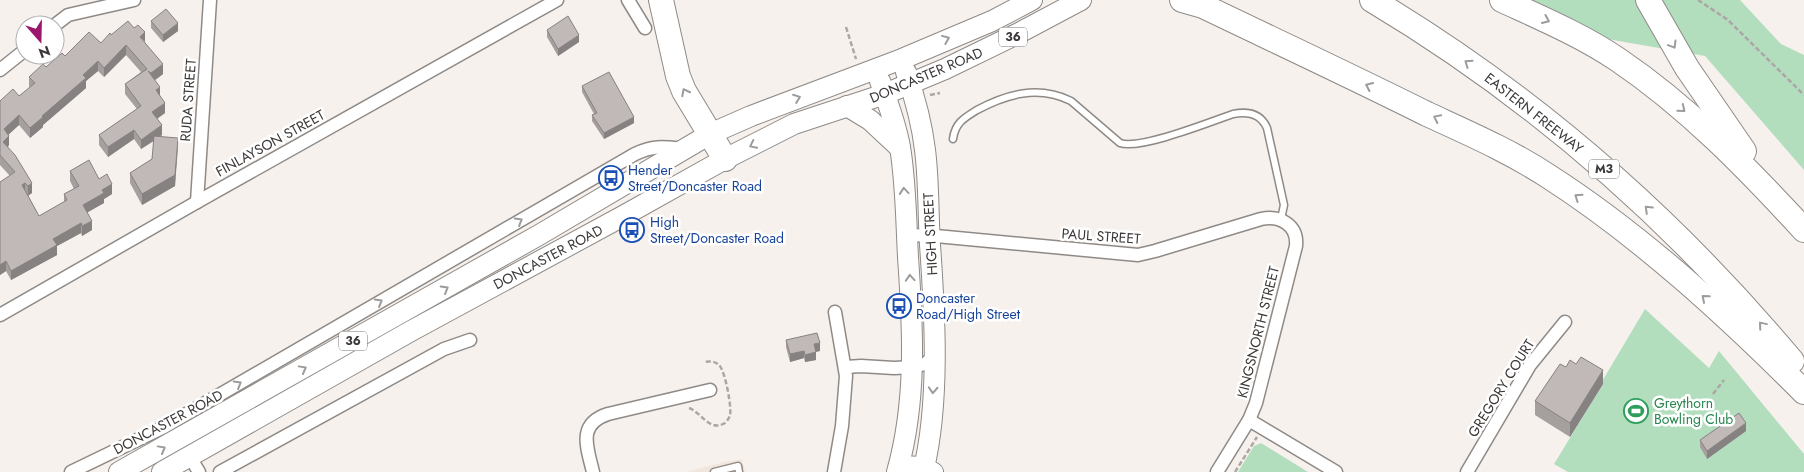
<svg xmlns="http://www.w3.org/2000/svg" width="1804" height="472" font-family="Jost,sans-serif">
  <style>
    .built { fill: #f2e5dc }
    .green { fill: #b2debe }
    .lines { fill: none; stroke-linecap: round; stroke-linejoin: round }
    .lane-casing { stroke: #8f8a86; stroke-width: 9 }
    .street-casing { stroke: #8f8a86; stroke-width: 15 }
    .secondary-casing { stroke: #8f8a86; stroke-width: 20 }
    .primary-casing { stroke: #8f8a86; stroke-width: 22 }
    .highway-casing { stroke: #8f8a86; stroke-width: 26 }
    .path { stroke: #aca7a4; stroke-width: 2.5; stroke-dasharray: 5 2.5; stroke-linecap: butt }
    .lane { stroke: #fff; stroke-width: 6 }
    .street { stroke: #fff; stroke-width: 12 }
    .secondary { stroke: #fff; stroke-width: 18 }
    .primary { stroke: #fff; stroke-width: 20 }
    .highway { stroke: #fff; stroke-width: 24 }
    .wall { fill: #a59f9e }
    .shaded-wall { fill: #868281 }
    .building { fill: #c0b9b8; stroke: #868281 }
    .oneway { stroke: #9d9c9b }
    .labels { text-anchor: middle; dominant-baseline: central; stroke-width: 5; stroke-linejoin: round; paint-order: stroke }
    .shield { fill: #fff; stroke: #767473; stroke-width: 1 }
    .shield-label { font-size: 12px; font-weight: bold; fill: #3b3837 }
    .street-label { font-size: 14px; fill: #3b3837; stroke: #fff }
    .transit-label { font-size: 14px; fill: #164399; stroke: #fff; text-anchor: start }
    .leisure-label { font-size: 14px; fill: #27864d; stroke: #fff; text-anchor: start }
  </style>
  <rect width="100%" height="100%" fill="#f7f1ed"/>
  <polygon class="built" points="742,459 745,472 686,472 725,462"/>
  <g class="green">
    <polygon points="1526,0 1740,0 1781,44 1804,55 1804,170 1705,56 1607,39"/>
    <polygon points="1645,309 1709,368 1719,351 1804,454 1804,472 1568,472 1554,464 1603,384 1601,383"/>
    <polygon points="1261,443 1308,472 1238,472 1254,446"/>
  </g>
  <g class="lines">
    <defs>
      <g id="lane">
        <path d="M953 139C955 123 964 118 977 110 1007 94 1038 85 1071 101L1120 143C1140 150 1210 122 1233 114 1248 111 1261 114 1267 128L1284 205 1281 219"/>
        <polyline points="714,472 738,466 739,472"/>
      </g>
      <g id="street">
        <polyline points="628,0 645,28"/>
        <polyline points="55,25 68,15 134,0"/>
        <polyline points="0,70 25,50"/>
        <polyline points="197,202 210,0"/>
        <path d="M907 235 936 236 1138 255 1155 251 1261 219C1280 215 1298 225 1296 246L1256 403 1249 420 1217 472"/>
        <polyline points="0,315 197,202 557,0"/>
        <polyline points="846,367 861,366 894,368 913,367 925,364 934,356"/>
        <polyline points="1249,420 1336,472"/>
        <polyline points="190,457 199,472"/>
        <path d="M71 472 164 427 635 154C654 145 664 147 684 149"/>
        <polyline points="220,472 444,349 470,340"/>
        <path d="M593 472C587 447 577 424 608 414L710 390"/>
        <polyline points="834,472 842,426 846,376 835,312"/>
        <polyline points="1467,472 1530,365 1565,322"/>
      </g>
      <polyline id="secondary" points="899,465 924,466 934,472"/>
      <g id="primary">
        <path d="M906 72C915 98 922 124 925 150 929 181 928 213 930 245 935 315 940 404 923 472"/>
        <path d="M880 81C888 103 896 124 900 147 906 183 906 220 908 257 913 329 917 401 897 472"/>
        <polyline points="847,106 870,120 900,148"/>
        <polyline points="119,472 539,235 710,134 751,116 902,59 992,21 1032,0"/>
        <polyline points="162,472 411,331 623,216 725,159 794,124 885,94 945,69 1017,34 1081,0"/>
      </g>
      <g id="highway">
        <polyline points="661,0 678,76 684,91 725,159"/>
        <path d="M1182 0 1203 6C1278 42 1353 77 1427 114 1468 133 1510 151 1548 176 1640 235 1727 315 1804 392"/>
        <path d="M1372 0C1531 95 1673 219 1792 361"/>
        <path d="M1502 0C1541 18 1581 35 1617 59 1688 107 1746 167 1804 230"/>
        <polyline points="1648,0 1687,68 1744,151"/>
      </g>
    </defs>
    <use href="#lane" class="lane-casing"/>
    <use href="#street" class="street-casing"/>
    <use href="#secondary" class="secondary-casing"/>
    <use href="#primary" class="primary-casing"/>
    <use href="#highway" class="highway-casing"/>
    <g class="path">
      <polyline points="1698,0 1728,20 1804,95"/>
      <polyline points="846,27 856,59"/>
      <polyline points="930,95 940,93"/>
      <polyline points="1713,394 1724,380"/>
      <path d="M689 408C701 412 709 431 723 424 726 423 729 419 730 415 732 408 725 370 719 365 715 361 709 361 704 362"/>
      <polyline points="1235,472 1257,437"/>
    </g>
    <use href="#lane" class="lane"/>
    <use href="#street" class="street"/>
    <use href="#secondary" class="secondary"/>
    <use href="#primary" class="primary"/>
    <use href="#highway" class="highway"/>
  </g>
  <g class="wall">
    <polygon points="151,21 178,31 163,42 151,28"/>
    <polygon points="547,30 579,42 558,56 547,37"/>
    <polygon points="111,35 145,42 163,74 155,80 165,113 157,119 162,135 160,137 178,148 175,186 142,205 130,183 130,173 152,159 154,141 141,149 134,139 108,157 99,145 99,135 137,109 125,94 125,84 141,72 126,55 104,77 98,71 86,81 86,88 43,125 43,127 30,138 19,125 8,134 9,145 8,147 32,193 28,195 39,216 64,202 64,194 74,189 70,181 70,171 99,179 112,194 104,199 104,203 87,212 92,230 82,236 81,233 57,246 57,255 11,280 6,271 0,275 0,182 10,176 0,165 0,101 19,96 30,88 29,86 29,77 65,56 101,43"/>
    <polygon points="582,86 634,123 604,139 592,121 592,115 594,114 582,92"/>
    <polygon points="786,340 820,351 816,352 816,360 805,362 804,358 790,362 786,347"/>
    <polygon points="1603,384 1570,437 1535,415 1535,401"/>
    <polygon points="1746,431 1707,459 1700,447 1700,440"/>
  </g>
  <g class="shaded-wall">
    <polygon points="178,23 178,31 163,42 163,35"/>
    <polygon points="145,32 145,42 140,37"/>
    <polygon points="579,35 579,42 558,56 558,49"/>
    <polygon points="126,45 126,55 104,77 104,68"/>
    <polygon points="98,61 98,71 86,81 86,88 43,125 43,127 30,138 30,128 83,75"/>
    <polygon points="163,64 163,74 151,83 151,73"/>
    <polygon points="160,87 160,97 156,90"/>
    <polygon points="165,103 165,113 152,122 152,112"/>
    <polygon points="19,115 19,125 4,139 4,129"/>
    <polygon points="634,117 634,123 604,139 604,133"/>
    <polygon points="162,125 162,135 141,149 141,140"/>
    <polygon points="134,130 134,139 108,157 108,147"/>
    <polygon points="9,136 9,145 3,151 3,142"/>
    <polygon points="178,138 175,186 142,205 142,194"/>
    <polygon points="25,183 25,192 22,185"/>
    <polygon points="32,183 32,193 28,196 28,186"/>
    <polygon points="112,184 112,194 104,199 104,203 83,215 83,205 102,190"/>
    <polygon points="92,221 92,230 82,236 82,226"/>
    <polygon points="81,223 81,233 57,246 57,255 11,280 11,271 53,239"/>
    <polygon points="6,261 6,271 0,275 0,265"/>
    <polygon points="820,343 820,351 814,352 814,344"/>
    <polygon points="804,351 804,358 790,362 790,354"/>
    <polygon points="816,352 816,360 805,362 805,355"/>
    <polygon points="1603,370 1603,384 1570,437 1570,423"/>
    <polygon points="1746,423 1746,431 1707,459 1707,451"/>
  </g>
  <g class="building">
    <polygon points="166,9 178,23 163,35 151,21"/>
    <polygon points="568,16 579,35 558,49 547,30"/>
    <polygon points="128,21 134,28 138,25 145,32 140,37 163,64 151,73 148,71 160,87 156,90 165,103 152,112 162,125 141,140 134,130 108,147 99,135 141,106 125,84 147,69 126,45 104,68 98,61 83,75 86,78 42,116 43,117 30,128 19,115 4,129 9,136 3,142 15,155 32,183 28,186 25,183 22,185 39,216 67,200 64,194 79,186 70,171 89,160 99,179 107,174 112,184 102,190 104,193 83,205 92,221 82,226 81,223 53,239 57,245 11,271 6,261 0,265 0,182 15,172 0,155 0,101 13,89 19,96 35,83 29,77 43,64 46,67 62,53 65,56 89,32 101,43 110,33 111,35"/>
    <polygon points="609,72 634,117 604,133 592,115 597,113 582,86"/>
    <polygon points="154,136 178,138 175,175 142,194 130,173 152,159"/>
    <polygon points="817,333 820,343 814,344 816,352 805,355 804,351 790,354 786,340"/>
    <polygon points="1581,357 1603,370 1570,423 1535,401 1560,364 1566,367 1570,360 1576,364"/>
    <polygon points="1739,413 1746,423 1707,451 1700,440"/>
  </g>
  <defs><path id="oneway-chevron" d="M-2-3.5L2.5 0L-2 3.5" fill="none" stroke-width="1.6" stroke-linecap="round" stroke-linejoin="round" transform="scale(1.25)"/></defs>
  <g class="oneway">
    <use href="#oneway-chevron" transform="translate(1546 20) rotate(24)"/>
    <use href="#oneway-chevron" transform="translate(946 39) rotate(-22)"/>
    <use href="#oneway-chevron" transform="translate(1673 45) rotate(59)"/>
    <use href="#oneway-chevron" transform="translate(1468 63) rotate(-145)"/>
    <use href="#oneway-chevron" transform="translate(1369 86) rotate(-155)"/>
    <use href="#oneway-chevron" transform="translate(685 92) rotate(-117)"/>
    <use href="#oneway-chevron" transform="translate(797 98) rotate(-21)"/>
    <use href="#oneway-chevron" transform="translate(1682 109) rotate(39)"/>
    <use href="#oneway-chevron" transform="translate(1437 118) rotate(-154)"/>
    <use href="#oneway-chevron" transform="translate(753 145) rotate(154)"/>
    <use href="#oneway-chevron" transform="translate(904 191) rotate(-95)"/>
    <use href="#oneway-chevron" transform="translate(1578 197) rotate(-145)"/>
    <use href="#oneway-chevron" transform="translate(1648 209) rotate(-136)"/>
    <use href="#oneway-chevron" transform="translate(519 221) rotate(-30)"/>
    <use href="#oneway-chevron" transform="translate(910 278) rotate(-94)"/>
    <use href="#oneway-chevron" transform="translate(445 289) rotate(-30)"/>
    <use href="#oneway-chevron" transform="translate(1705 298) rotate(-139)"/>
    <use href="#oneway-chevron" transform="translate(379 302) rotate(-30)"/>
    <use href="#oneway-chevron" transform="translate(1762 325) rotate(-130)"/>
    <use href="#oneway-chevron" transform="translate(303 369) rotate(-29)"/>
    <use href="#oneway-chevron" transform="translate(238 384) rotate(-30)"/>
    <use href="#oneway-chevron" transform="translate(933 390) rotate(93)"/>
    <use href="#oneway-chevron" transform="translate(162 449) rotate(-29)"/>
  </g>
  <defs>
    <symbol id="bus-ring" viewBox="-11 -11 22 22"><circle r="9.5" fill="#fff" stroke="#1a4fb4" stroke-width="1.5"/><path d="M-5-6H5V4H4V6H2V4H-2V6H-4V4H-5ZM-3.5-4V0h7V-4ZM-3.5 1.2v1.5H-2V1.2ZM2 1.2v1.5H3.5V1.2Z" fill="#1a4fb4"/></symbol>
    <symbol id="stadium-ring" viewBox="-11 -11 22 22"><circle r="9.5" fill="#fff" stroke="#2e9e5b" stroke-width="1.5"/><path d="M0-5a6.5 5 0 1 0 0 10a6.5 5 0 1 0 0-10ZM-3.5-1.8h7v3.6h-7Z" fill="#2e9e5b"/></symbol>
  </defs>
  <g fill-rule="evenodd">
    <use href="#bus-ring" x="597" y="164" width="28" height="28"/>
    <use href="#bus-ring" x="618" y="216" width="28" height="28"/>
    <use href="#bus-ring" x="885" y="292" width="28" height="28"/>
    <use href="#stadium-ring" x="1622" y="397" width="28" height="28"/>
  </g>
  <g class="labels">
    <g class="shield">
      <rect x="999" y="27.5" width="28" height="19" rx="4"/>
      <rect x="1589" y="159.5" width="30" height="19" rx="4"/>
      <rect x="339" y="331.5" width="28" height="19" rx="4"/>
    </g>
    <g class="shield-label">
      <text x="1013" y="37">36</text>
      <text x="1604" y="169">M3</text>
      <text x="353" y="341">36</text>
    </g>
    <g class="street-label">
      <text transform="translate(926 75) rotate(-23)">DONCASTER ROAD</text>
      <text transform="translate(188 100) rotate(-86)">RUDA STREET</text>
      <text transform="translate(1534 113) rotate(38)">EASTERN FREEWAY</text>
      <text transform="translate(270 143) rotate(-29)">FINLAYSON STREET</text>
      <text transform="translate(930 234) rotate(-93)">HIGH STREET</text>
      <text transform="translate(1101 236) rotate(4)">PAUL STREET</text>
      <text transform="translate(548 257) rotate(-28)">DONCASTER ROAD</text>
      <text transform="translate(1258 332) rotate(-76)">KINGSNORTH STREET</text>
      <text transform="translate(1501 388) rotate(-58)">GREGORY COURT</text>
      <text transform="translate(168 422) rotate(-28)">DONCASTER ROAD</text>
    </g>
    <g class="transit-label">
      <text x="628" y="170">Hender<tspan x="628" dy="16">Street/Doncaster Road</tspan></text>
      <text x="650" y="222">High<tspan x="650" dy="16">Street/Doncaster Road</tspan></text>
      <text x="916" y="298">Doncaster<tspan x="916" dy="16">Road/High Street</tspan></text>
    </g>
    <g class="leisure-label">
      <text x="1654" y="403">Greythorn<tspan x="1654" dy="16">Bowling Club</tspan></text>
    </g>
  </g>
  <g transform="translate(40 40) rotate(160)"><circle r="24" fill="#ffffff" stroke="#b1afaf"/>
  <path d="M0-4L9 19L0 12L-9 19Z" fill="#9a176b"/>
  <text y="-8" font-size="14" font-weight="bold" text-anchor="middle" fill="#3b3837">N</text>
  </g>
</svg>
